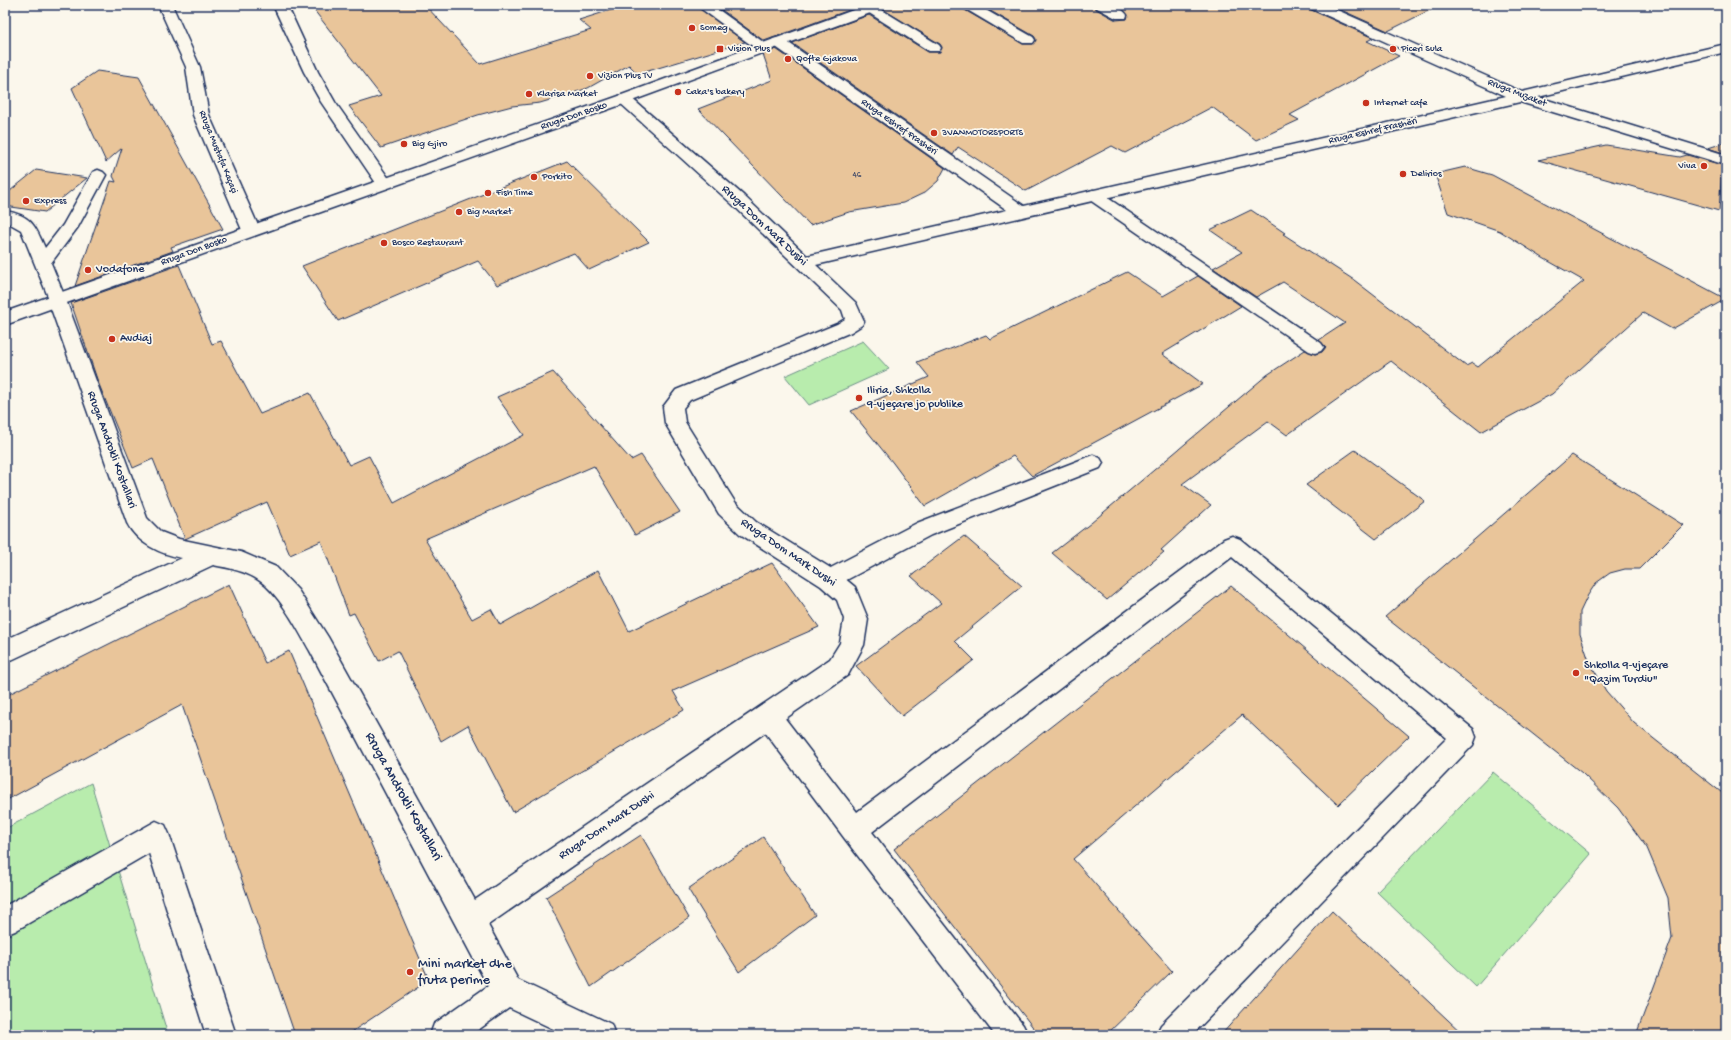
<svg xmlns="http://www.w3.org/2000/svg" width="1731" height="1040" font-family="'Gochi Hand',sans-serif">
  <style>
    .green { fill: #b8ecad; stroke: #6a8e86 }
    .building { fill: #e9c59a; stroke: #1b2f5e }
    .lines { fill: none; stroke-linecap: round; stroke-linejoin: round }
    .lane-casing { stroke: #1b2f5e; stroke-width: 3 }
    .street-casing { stroke: #1b2f5e; stroke-width: 3 }
    .secondary-casing { stroke: #1b2f5e; stroke-width: 3 }
    .lane { fill: #fbf7ec; fill-rule: evenodd }
    .street { fill: #fbf7ec; fill-rule: evenodd }
    .secondary { fill: #fbf7ec; fill-rule: evenodd }
    .poi-dot { fill: #c8321e; stroke: #fbf7ec; stroke-width: 1.5 }
    .labels { text-anchor: middle; dominant-baseline: central; stroke-width: 3.5; stroke-linejoin: round; paint-order: stroke }
    .far-number-label { font-size: 9px; fill: #4e546d }
    .far-poi-label { font-size: 10px; fill: #1b2f5e; stroke: #fbf7ec; text-anchor: start }
    .far-street-label { font-size: 10px; fill: #1b2f5e; stroke: #fbf7ec }
    .street-label { font-size: 12px; fill: #1b2f5e; stroke: #fbf7ec }
    .poi-label { font-size: 12px; fill: #1b2f5e; stroke: #fbf7ec; text-anchor: start }
    .near-street-label { font-size: 14px; fill: #1b2f5e; stroke: #fbf7ec }
    .near-poi-label { font-size: 14px; fill: #1b2f5e; stroke: #fbf7ec; text-anchor: start }
  </style>
  <rect width="100%" height="100%" fill="#fbf7ec"/>
  <filter id="ink" filterUnits="userSpaceOnUse"><feTurbulence type="fractalNoise" baseFrequency=".025" numOctaves="2"/><feDisplacementMap in="SourceGraphic" scale="8" xChannelSelector="R" yChannelSelector="G"/><feConvolveMatrix kernelMatrix="1 2 1 2 8 2 1 2 1" color-interpolation-filters="sRGB"/></filter>
  <g filter="url(#ink)">
    <g class="green">
      <polygon points="863,341 889,369 809,405 785,376"/>
      <polygon points="1493,772 1591,854 1476,987 1377,892"/>
      <polygon points="91,783 111,849 5,908 5,829"/>
      <polygon points="117,867 168,1035 5,1035 5,932"/>
    </g>
    <g class="building">
      <polygon points="310,5 425,5 480,64 591,30 579,20 627,5 695,5 745,42 638,74 629,65 588,88 573,93 540,103 512,106 478,115 381,148 349,106 381,96"/>
      <polygon points="715,5 863,5 764,41"/>
      <polygon points="887,5 961,5 963,9 1023,44 1033,44 1036,39 1034,36 980,5 1094,5 1096,9 1116,20 1127,19 1128,15 1121,8 1114,5 1307,5 1309,9 1373,38 1367,41 1399,56 1290,115 1299,120 1256,140 1212,107 1125,153 1112,146 1026,191 958,147 953,155 792,43 869,15 928,52 940,52 942,47 940,44 884,10"/>
      <polygon points="1330,5 1440,5 1388,31"/>
      <polygon points="776,49 945,168 938,181 924,193 903,203 849,212 810,225 698,109 772,80 763,54"/>
      <polygon points="97,71 139,77 223,229 171,247 173,251 75,286 111,181 116,182 113,176 122,148 106,162 72,88"/>
      <polygon points="1724,143 1723,153 1708,148"/>
      <polygon points="1606,145 1680,157 1687,155 1722,165 1719,211 1538,160"/>
      <polygon points="567,161 649,242 589,270 574,253 497,285 478,261 338,321 302,266"/>
      <polygon points="1465,167 1492,175 1726,299 1672,329 1643,313 1552,394 1481,432 1391,361 1287,435 1268,421 1182,484 1211,505 1161,550 1164,552 1107,600 1052,553 1091,523 1267,375 1305,350 1315,354 1322,352 1326,347 1319,340 1345,323 1283,282 1256,297 1213,268 1242,252 1210,230 1251,210 1285,233 1283,234 1354,280 1466,366 1472,363 1478,367 1584,281 1543,258 1500,231 1448,213 1435,174"/>
      <polygon points="36,170 87,178 45,212 5,206 5,195"/>
      <polygon points="179,265 212,344 221,341 260,414 310,393 349,465 369,456 394,503 524,435 497,397 553,372 631,460 641,455 680,512 635,535 594,466 425,539 472,619 491,609 500,625 598,570 629,631 772,563 819,627 673,691 684,710 513,812 468,725 441,741 398,651 379,661 354,613 349,615 321,541 290,555 267,502 185,539 153,459 133,468 98,382 71,303"/>
      <polygon points="1127,272 1163,296 1198,276 1241,306 1162,354 1203,384 1032,476 1013,456 925,506 893,463 851,411 929,377 917,362 986,335 990,339"/>
      <polygon points="1355,450 1425,501 1376,539 1306,485"/>
      <polygon points="1572,455 1683,525 1639,569 1625,569 1610,573 1596,583 1588,595 1580,612 1580,634 1589,661 1606,691 1634,723 1726,796 1726,1035 1636,1035 1672,938 1668,898 1647,848 1618,808 1582,773 1385,617"/>
      <polygon points="964,536 1022,586 955,641 974,660 902,716 856,666 941,603 911,576"/>
      <polygon points="229,584 265,663 289,651 429,980 347,1035 295,1035 182,705 5,801 5,696"/>
      <polygon points="1231,586 1409,736 1338,805 1242,715 1073,859 1172,971 1106,1035 1039,1035 894,849"/>
      <polygon points="641,835 689,918 591,987 546,897"/>
      <polygon points="763,837 815,915 739,972 688,889"/>
      <polygon points="1332,911 1464,1035 1221,1035"/>
    </g>
    <g class="lines">
      <defs>
        <g id="lane">
          <polygon points="866,5 874,5 939,45 941,48 939,51 929,51 866,11 864,8"/>
          <polygon points="962,5 977,5 1033,37 1035,40 1033,43 1023,43 964,8"/>
          <path d="M1095 5C1106 5 1120 5 1127 15L1126 18H1116L1097 8Z"/>
          <path d="M98 170 103 172 106 175 78 227 51 263 66 300 63 304 57 306 51 304 21 230 5 221V211C31 215 35 225 45 248L63 225 93 172Z"/>
          <polygon points="1093,190 1099,192 1321,343 1324,347 1321,351 1315,353 1309,351 1087,198 1085,195 1087,192"/>
          <polygon points="1093,455 1100,458 1103,463 1100,468 931,535 837,585 829,588 821,585 818,579 821,573 917,523"/>
          <polygon points="1232,536 1240,539 1473,729 1476,737 1473,745 1192,1035 1156,1035 1161,1025 1447,738 1232,557 872,832 1023,1025 1028,1035 995,1035 845,839 759,724 756,716 759,708 768,705 777,708 857,812 1224,539"/>
          <polygon points="156,821 165,825 169,834 236,1035 206,1035 149,853 15,931 5,935 5,906"/>
        </g>
        <g id="street">
          <polygon points="158,5 172,5 200,67 209,115 260,230 257,234 251,235 245,234 242,230 193,115 186,67"/>
          <polygon points="273,5 287,5 318,72 335,102 392,183 390,186 384,188 378,186 321,102 304,72"/>
          <polygon points="696,5 712,5 770,47 768,50 763,51 758,50"/>
          <path d="M1308 5H1326L1522 92 1726 44V52L1538 97 1726 155V165L1520 102 816 265 856 303 864 321 862 325 851 332 690 400 683 408 685 422 735 502 756 522 837 572 855 587 868 619 864 645 848 675 488 925 518 980 611 1024 615 1035H566L509 1008 471 1035H430L434 1024 488 986 310 651C298 630 280 595 260 581 246 571 229 568 213 565L5 663V640L182 558C160 554 137 543 127 523L48 300 51 296 57 294 63 296 66 300 147 518 161 532 179 539 241 552 276 567 298 590 328 637 475 900 830 659 840 643 844 619 837 600 821 586 740 534 719 514 665 423 663 407 676 390 837 324 845 319 842 310 732 204 619 102 617 99 619 96 624 95 629 96 744 196 807 256 1007 210 773 45 771 42 773 39 778 38 783 39 1024 206 1506 96 1310 8Z"/>
        </g>
        <polygon id="secondary" points="867,5 886,5 884,8 629,102 5,325 5,312 619,96"/>
      </defs>
      <use href="#lane" class="lane-casing"/>
      <use href="#street" class="street-casing"/>
      <use href="#secondary" class="secondary-casing"/>
      <use href="#lane" class="lane"/>
      <use href="#street" class="street"/>
      <use href="#secondary" class="secondary"/>
    </g>
  </g>
  <g class="poi-dot">
    <circle cx="692" cy="28" r="4"/>
    <rect x="716" y="45" width="8" height="8" rx="2"/>
    <circle cx="1393" cy="49" r="4"/>
    <circle cx="788" cy="59" r="4"/>
    <circle cx="590" cy="76" r="4"/>
    <circle cx="678" cy="92" r="4"/>
    <circle cx="529" cy="94" r="4"/>
    <circle cx="1366" cy="103" r="4"/>
    <circle cx="934" cy="133" r="4"/>
    <circle cx="404" cy="144" r="4"/>
    <circle cx="1704" cy="166" r="4"/>
    <circle cx="1403" cy="174" r="4"/>
    <circle cx="534" cy="177" r="4"/>
    <circle cx="488" cy="193" r="4"/>
    <circle cx="26" cy="201" r="4"/>
    <circle cx="459" cy="212" r="4"/>
    <circle cx="384" cy="243" r="4"/>
    <circle cx="88" cy="270" r="4"/>
    <circle cx="112" cy="339" r="4"/>
    <circle cx="859" cy="398" r="4"/>
    <circle cx="1576" cy="673" r="4"/>
    <circle cx="410" cy="972" r="4"/>
  </g>
  <g class="labels">
    <g class="far-number-label">
      <text x="857" y="175">46</text>
    </g>
    <g class="far-poi-label">
      <text x="700" y="28">Someg</text>
      <text x="728" y="49">Vision Plus</text>
      <text x="1401" y="49">Piceri Sula</text>
      <text x="796" y="59">Qofte Gjakova</text>
      <text x="598" y="76">Vizion Plus TV</text>
      <text x="686" y="92">Caka's bakery</text>
      <text x="537" y="94">Klarisa Market</text>
      <text x="1374" y="103">Internet cafe</text>
      <text x="942" y="133">3VANMOTORSPORTS</text>
      <text x="412" y="144">Big Gjiro</text>
      <text x="1696" y="166" text-anchor="end">Viva</text>
      <text x="1411" y="174">Delirios</text>
      <text x="542" y="177">Porkito</text>
      <text x="496" y="193">Fish Time</text>
      <text x="34" y="201">Express</text>
      <text x="467" y="212">Big Market</text>
      <text x="392" y="243">Bosco Restaurant</text>
    </g>
    <g class="far-street-label">
      <text transform="translate(1517 93) rotate(21)">Rruga Muzaket</text>
      <text transform="translate(574 116) rotate(-19)">Rruga Don Bosko</text>
      <text transform="translate(899 127) rotate(35)">Rruga Eshref Frashëri</text>
      <text transform="translate(1373 131) rotate(-13)">Rruga Eshref Frashëri</text>
      <text transform="translate(218 152) rotate(68)">Rruga Mustafa Kaçaçi</text>
      <text transform="translate(194 251) rotate(-20)">Rruga Don Bosko</text>
    </g>
    <g class="street-label">
      <text transform="translate(764 226) rotate(43)">Rruga Dom Mark Dushi</text>
      <text transform="translate(111 450) rotate(70)">Rruga Androkli Kostallari</text>
      <text transform="translate(788 553) rotate(34)">Rruga Dom Mark Dushi</text>
      <text transform="translate(607 826) rotate(-34)">Rruga Dom Mark Dushi</text>
    </g>
    <g class="poi-label">
      <text x="96" y="270">Vodafone</text>
      <text x="120" y="339">Avdiaj</text>
      <text x="867" y="391">Iliria, Shkolla<tspan x="867" dy="14">9-vjeçare jo publike</tspan></text>
      <text x="1584" y="666">Shkolla 9-vjeçare<tspan x="1584" dy="14">"Qazim Turdiu"</tspan></text>
    </g>
    <g class="near-street-label">
      <text transform="translate(403 797) rotate(61)">Rruga Androkli Kostallari</text>
    </g>
    <g class="near-poi-label">
      <text x="418" y="964">Mini market dhe<tspan x="418" dy="16">fruta perime</tspan></text>
    </g>
  </g>
  <rect width="1731" height="1040" fill="none" stroke="#fbf7ec" stroke-width="20"/>
  <rect x="10" y="10" width="1711" height="1020" fill="none" stroke="#1b2f5e" stroke-width="1.5" filter="url(#ink)"/>
</svg>
